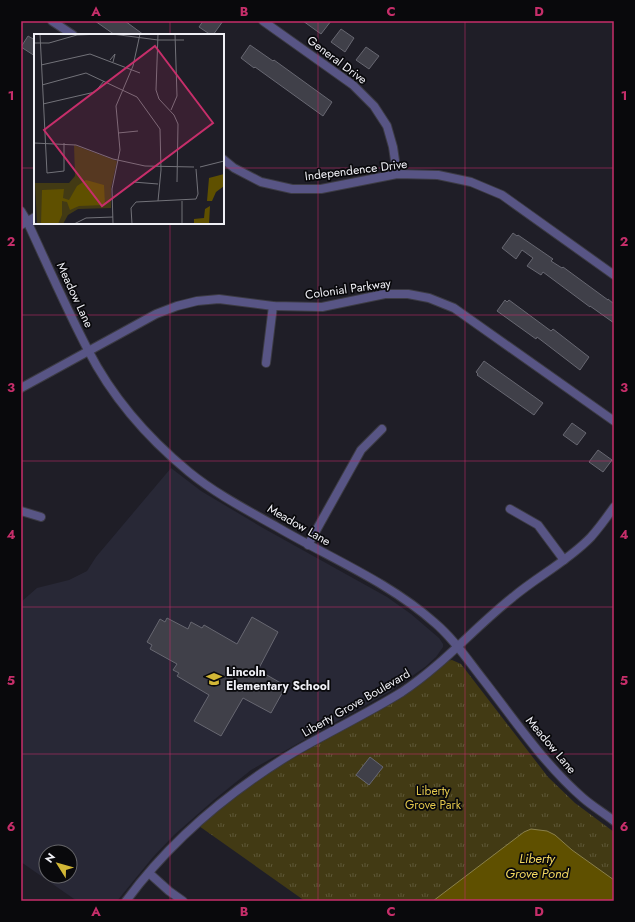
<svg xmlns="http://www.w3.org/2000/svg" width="635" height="922" font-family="Jost,sans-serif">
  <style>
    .built { fill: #282836; fill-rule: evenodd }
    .grass { fill: url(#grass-tufts) }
    .water { fill: #5f5000; stroke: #8a804a }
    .building { fill: #404049; stroke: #676771 }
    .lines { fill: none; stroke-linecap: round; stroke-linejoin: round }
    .street-casing { stroke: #3c3b44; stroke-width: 10 }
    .street { stroke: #585585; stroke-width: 8 }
    .grid { fill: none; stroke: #c62e6a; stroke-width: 1; stroke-opacity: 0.55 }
    .labels { text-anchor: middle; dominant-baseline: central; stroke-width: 3.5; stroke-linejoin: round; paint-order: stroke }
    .street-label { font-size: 12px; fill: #efeff5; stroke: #09090c }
    .poi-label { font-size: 12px; font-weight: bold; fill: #efeff5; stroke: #09090c; text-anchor: start }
    .park-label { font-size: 12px; fill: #e1c64b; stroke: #09090c }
    .water-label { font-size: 13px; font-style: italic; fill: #f3d85f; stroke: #09090c }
    .inset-road { fill: none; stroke: #727279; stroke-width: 1 }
    .view { fill: #c62e6a; fill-opacity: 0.15; stroke: #c62e6a; stroke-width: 2 }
    .inset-edge { fill: none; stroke: #efeff5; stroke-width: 2 }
    .neatline { fill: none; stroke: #c62e6a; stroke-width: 1.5 }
    .grid-label { font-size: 13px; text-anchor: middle; font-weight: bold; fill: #c62e6a }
  </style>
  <defs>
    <pattern id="grass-tufts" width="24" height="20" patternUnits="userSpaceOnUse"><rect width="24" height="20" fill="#423a14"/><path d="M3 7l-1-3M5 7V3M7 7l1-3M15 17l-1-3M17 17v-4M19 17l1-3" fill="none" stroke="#5e5737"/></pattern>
  </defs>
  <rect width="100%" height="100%" fill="#1f1e27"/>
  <path class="built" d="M171 468 201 491 263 528 387 597 411 614 439 638 443 644V647L436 657 425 667 389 692 251 770 215 799 174 835 153 857 117 901H77L21 862V602L37 588 69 580 87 571 96 557ZM46 852H70V876H46Z"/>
  <polygon class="grass" points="452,660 461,664 548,777 575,803 614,832 614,901 305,901 199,826 252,784 285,763 417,687 447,661"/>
  <polygon class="water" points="531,829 547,831 555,835 572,850 614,880 614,901 433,901 524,832"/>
  <g class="building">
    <polygon points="95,21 125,21 144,35 115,35"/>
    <polygon points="203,21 223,21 213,35 211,35 199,27"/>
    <polygon points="303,21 331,21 321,34"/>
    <polygon points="341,29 354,38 345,52 331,42"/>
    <polygon points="28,36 35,40 35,56 21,47"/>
    <polygon points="250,45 273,61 274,60 332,102 323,116 255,67 254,68 241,58"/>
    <polygon points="366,47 379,56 369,69 356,60"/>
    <polygon points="513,233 517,236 518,235 553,259 551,261 562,268 563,267 608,300 608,299 614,304 614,323 590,306 590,307 543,272 541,275 527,266 533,258 522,250 516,259 502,248"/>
    <polygon points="505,300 507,302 509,300 551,331 553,329 589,357 580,370 537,337 536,339 497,311"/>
    <polygon points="484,361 543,403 534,415 477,375 478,374 476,372"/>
    <polygon points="572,423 586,433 577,445 563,435"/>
    <polygon points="598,450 612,460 603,472 589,462"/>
    <polygon points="252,617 278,632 258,670 286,686 271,713 243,698 221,736 194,721 209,695 177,676 179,673 173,670 177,664 150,649 152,645 147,642 160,619 165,622 167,618 188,629 191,622 202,628 204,625 237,644"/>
    <polygon points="370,757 383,767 369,785 356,775"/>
  </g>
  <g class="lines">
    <defs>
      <g id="street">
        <polyline points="52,21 73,35"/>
        <polyline points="263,21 353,85 374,106 387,126 393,147 397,174"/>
        <polyline points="223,159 234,168 261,182 292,189 321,189 397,174 438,175 471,182 502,195 614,275"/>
        <path d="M21 211 27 221C47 264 66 308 88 350 112 397 149 439 189 472 216 494 247 510 277 527 330 558 389 582 435 623 455 640 469 662 485 682 516 722 545 765 583 798 592 806 604 813 614 821"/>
        <polyline points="21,225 35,217"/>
        <polyline points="266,363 273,306"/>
        <polyline points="21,388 156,314 177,306 197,301 219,299 273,306 322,307 385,294 408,294 429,298 454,308 614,421"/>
        <polyline points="510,509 538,525 564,560"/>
        <polyline points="21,511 41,517"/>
        <polyline points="308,545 361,450 382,429"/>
        <polyline points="149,873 169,891 183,901"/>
        <path d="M126 901C171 840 231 790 296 751 331 731 368 713 402 692 443 665 475 627 513 597 538 576 568 561 591 537 599 528 607 517 614 507"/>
      </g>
    </defs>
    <use href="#street" class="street-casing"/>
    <use href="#street" class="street"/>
  </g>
  <path class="grid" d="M170 21V35M318 21V901M465 21V901M21 168H35M223 168H614M170 223V901M21 315H614M21 461H614M21 607H614M21 754H614"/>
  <defs>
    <symbol id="school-bare" viewBox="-9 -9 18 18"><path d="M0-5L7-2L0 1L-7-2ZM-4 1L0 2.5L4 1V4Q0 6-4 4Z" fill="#d2b736" stroke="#09090c" stroke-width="2.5" paint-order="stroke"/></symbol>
  </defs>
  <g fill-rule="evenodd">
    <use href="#school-bare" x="203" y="668" width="22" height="22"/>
  </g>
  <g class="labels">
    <g class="street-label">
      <text transform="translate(337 60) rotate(37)">General Drive</text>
      <text transform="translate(356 170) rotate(-7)">Independence Drive</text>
      <text transform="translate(348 289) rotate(-8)">Colonial Parkway</text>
      <text transform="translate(75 295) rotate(65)">Meadow Lane</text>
      <text transform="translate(299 525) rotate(30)">Meadow Lane</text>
      <text transform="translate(356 703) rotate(-30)">Liberty Grove Boulevard</text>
      <text transform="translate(551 745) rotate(50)">Meadow Lane</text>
    </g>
    <g class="poi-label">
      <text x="226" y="672">Lincoln<tspan x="226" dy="14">Elementary School</tspan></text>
    </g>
    <g class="park-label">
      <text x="433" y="791">Liberty<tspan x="433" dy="14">Grove Park</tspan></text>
    </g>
    <g class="water-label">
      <text x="537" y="858">Liberty<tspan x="537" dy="15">Grove Pond</tspan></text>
    </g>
  </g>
  <g transform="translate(34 34)">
    <rect width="190" height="190" fill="#1f1e27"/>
    <path d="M40 111 83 127 77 154V174L44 175 34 181 29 190H3L1 149H35L41 142Z" fill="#423a14"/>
    <path d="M190 140V152L182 158 178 167H173L175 144ZM52 146 70 151 71 171 45 172 36 176 33 168 28 167V181L24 190H7L8 156 30 155 29 164 35 166 43 152ZM176 172 175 190H160V185L170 184 171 175Z" fill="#5f5000"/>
    <path class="inset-road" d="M6 0 13 139 30 137V109M78 0 124 6H150M124 0 122 56 125 65 140 81 144 90 143 148M0 9H15L43 1 68 0M76 26 81 20 79 28M7 31 56 20 106 39M8 51 52 39 103 63 126 95 127 136 124 167M9 70 61 58 70 47M137 76 143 62 141 0M84 99 104 97M0 109 42 111 79 125 111 132 160 133M166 133 190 127M99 148 124 150M148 167V190M40 190 52 184 79 183M79 190 78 155 86 116 82 72 99 32 106 0M98 190 97 174 102 168 162 165 164 160 162 135"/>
    <path class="view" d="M121 12 179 89 68 172 10 96Z"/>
    <rect width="190" height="190" class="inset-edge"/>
  </g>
  <rect width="635" height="922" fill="none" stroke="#09090c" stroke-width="44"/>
  <g transform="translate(58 864) rotate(307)"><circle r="19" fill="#09090c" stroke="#656569"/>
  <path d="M0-3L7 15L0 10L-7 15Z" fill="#d2b736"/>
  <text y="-6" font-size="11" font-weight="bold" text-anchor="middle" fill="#efeff5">N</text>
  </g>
  <rect x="22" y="22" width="591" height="878" class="neatline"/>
  <g class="grid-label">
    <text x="96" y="16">A</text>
    <text x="244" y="16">B</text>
    <text x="391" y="16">C</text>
    <text x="539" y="16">D</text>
    <text x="11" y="100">1</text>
    <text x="624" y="100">1</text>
    <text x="11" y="246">2</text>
    <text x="624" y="246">2</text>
    <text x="11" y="392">3</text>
    <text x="624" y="392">3</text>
    <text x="11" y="539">4</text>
    <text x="624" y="539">4</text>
    <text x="11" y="685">5</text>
    <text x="624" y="685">5</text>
    <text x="11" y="831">6</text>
    <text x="624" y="831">6</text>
    <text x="96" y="916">A</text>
    <text x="244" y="916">B</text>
    <text x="391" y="916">C</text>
    <text x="539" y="916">D</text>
  </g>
</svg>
